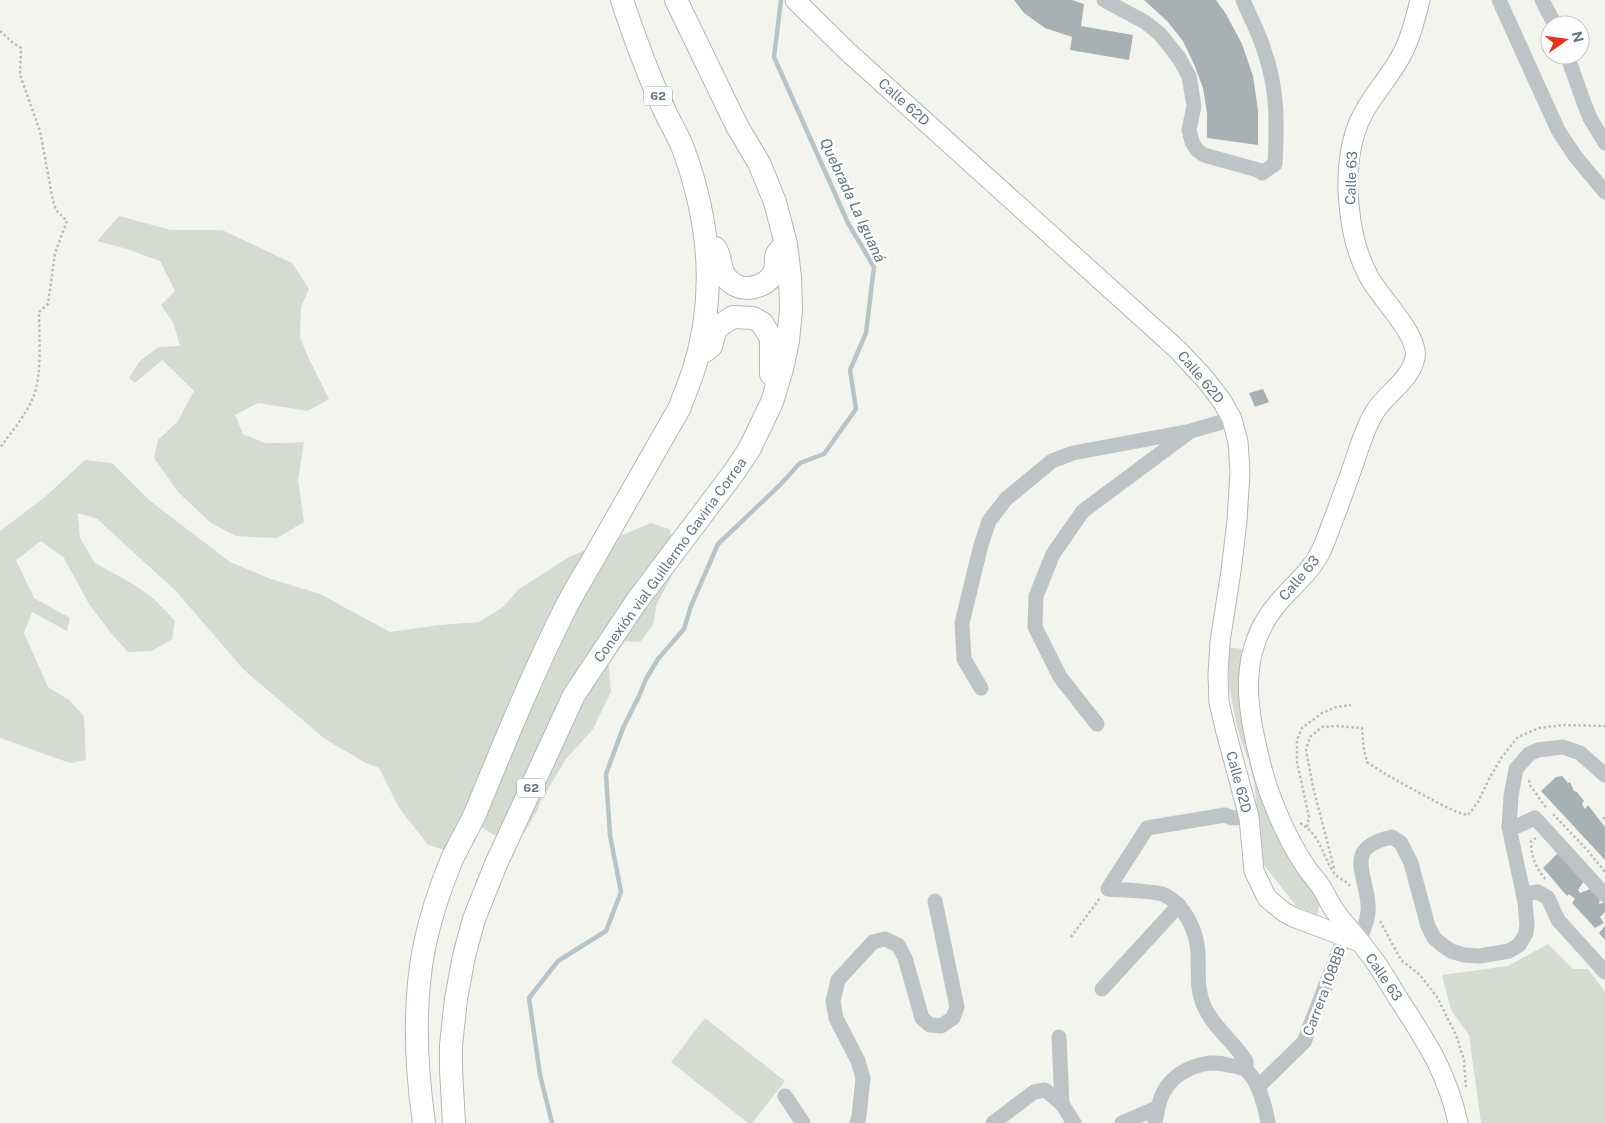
<svg xmlns="http://www.w3.org/2000/svg" width="1605" height="1123" font-family="'Public Sans',sans-serif">
  <style>
    .green { fill: #d5dbd0 }
    .lines { fill: none; stroke-linecap: round; stroke-linejoin: round }
    .stream { stroke: #b7c5c9; stroke-width: 4.5 }
    .building { fill: #a7b1b4 }
    .major-casing { stroke: #b2b7ba; stroke-width: 21 }
    .highway-casing { stroke: #b3b8ba; stroke-width: 24 }
    .path { stroke: #b8bcbe; stroke-width: 2.5; stroke-dasharray: 2.5 2.5; stroke-linecap: butt }
    .minor { stroke: #bec4c6; stroke-width: 15 }
    .major { stroke: #fff; stroke-width: 19 }
    .highway { stroke: #fff; stroke-width: 22 }
    .labels { text-anchor: middle; dominant-baseline: central; stroke-width: 5; stroke-linejoin: round; paint-order: stroke }
    .shield { fill: #fff; stroke: #90a0a8; stroke-width: 1 }
    .shield-label { font-size: 12px; font-weight: bold; fill: #617782 }
    .street-label { font-size: 14px; fill: #617782; stroke: #fff }
    .water-label { font-size: 15px; font-style: italic; fill: #5d7b80; stroke: #fff }
  </style>
  <rect width="100%" height="100%" fill="#f4f4ef"/>
  <g class="green">
    <polygon points="119,216 171,230 222,230 292,263 309,289 301,307 300,337 308,357 329,399 308,411 258,403 235,415 243,434 265,443 283,443 304,442 298,480 304,522 277,538 236,536 211,523 178,492 154,458 158,440 178,421 194,391 162,360 135,383 129,378 139,362 158,347 180,346 173,322 161,305 175,291 160,261 127,249 97,241"/>
    <polygon points="85,460 112,463 149,500 230,562 271,579 320,594 390,632 439,625 479,622 503,607 519,589 569,557 651,523 669,529 678,549 671,578 657,603 653,625 640,642 609,641 608,654 611,692 593,729 566,759 541,801 537,811 524,833 503,840 473,822 461,855 428,845 399,808 379,768 366,763 325,739 271,693 243,669 176,591 97,519 78,513 80,538 95,563 133,584 153,598 175,621 172,639 152,651 128,652 111,633 89,604 64,558 41,541 16,560 34,598 70,618 67,631 32,612 24,633 48,687 69,700 84,716 86,760 70,763 0,738 0,531 45,497"/>
    <path d="M1228 647 1242 649C1237 690 1242 714 1251 754L1248 760 1237 728 1229 685Z"/>
    <polygon points="1249,763 1256,764 1308,883 1320,905 1317,915 1297,907 1263,864 1254,782"/>
    <polygon points="1548,944 1573,969 1588,969 1605,992 1605,1123 1481,1123 1469,1035 1451,1010 1442,975 1508,966"/>
    <polygon points="705,1018 785,1081 752,1123 748,1123 671,1062"/>
  </g>
  <g class="lines">
    <polyline class="stream" points="552,1123 540,1075 529,998 558,961 606,931 621,892 610,835 606,774 623,728 639,696 646,679 658,659 684,629 691,606 718,544 780,485 800,463 824,454 856,409 850,370 866,333 874,267 848,223 774,57 781,0"/>
  </g>
  <g class="building">
    <polygon points="1014,0 1072,0 1084,4 1081,26 1133,35 1129,60 1070,50 1072,37 1045,28 1024,13"/>
    <polygon points="1144,0 1216,0 1226,14 1242,44 1253,76 1258,110 1258,145 1207,138 1207,113 1203,88 1194,64 1183,41 1167,21"/>
    <polygon points="1263,389 1269,402 1255,407 1249,393"/>
    <polygon points="1562,776 1568,783 1570,782 1574,791 1577,792 1584,801 1582,804 1585,809 1588,805 1605,827 1605,860 1541,791 1556,777"/>
    <polygon points="1560,851 1584,881 1578,890 1580,893 1590,889 1600,899 1599,904 1605,902 1605,912 1600,917 1604,923 1595,928 1572,903 1575,899 1569,894 1567,896 1543,868"/>
    <polygon points="1605,926 1605,940 1599,933"/>
  </g>
  <g class="lines">
    <defs>
      <g id="major">
        <polyline points="795,0 847,51 1178,350 1205,379 1222,401 1232,419 1238,442 1240,472 1237,521 1231,571 1220,642 1218,675 1219,702 1226,732 1249,817 1254,871 1267,898 1284,912 1293,917 1357,941"/>
        <path d="M1420 0C1416 16 1412 33 1405 48 1395 71 1376 90 1364 112 1349 138 1346 175 1349 204 1351 230 1357 255 1369 277 1380 298 1420 336 1415 358 1410 381 1385 394 1374 413 1364 430 1359 448 1353 466 1343 494 1333 522 1322 549 1312 571 1293 585 1278 603 1236 652 1247 708 1261 765 1269 797 1286 837 1304 864 1308 871 1314 877 1319 884 1325 892 1329 903 1335 911 1345 925 1357 937 1367 951 1379 965 1388 982 1398 998 1426 1041 1447 1072 1458 1123"/>
      </g>
      <g id="highway">
        <path d="M715 248C722 257 719 268 725 276 730 284 739 288 748 288 761 287 774 280 776 266 776 263 775 258 777 254 778 252 782 248 784 246"/>
        <polyline points="705,351 711,346 716,328 733,317 753,318 762,323 771,338 771,374"/>
        <path d="M424 1123C416 1067 413 1005 424 948 430 918 440 888 452 859 459 844 468 829 475 814 503 746 531 677 564 611 573 592 585 574 595 556 623 506 652 457 680 407 684 395 689 384 693 372 717 298 710 223 684 151 679 136 669 122 663 107 647 72 634 36 622 0"/>
        <polyline points="454,1123 451,1069 451,1045 456,999 464,956 474,919 496,864 574,695 636,602 735,471 750,448 772,402 782,369 788,341 791,310 790,277 786,244 775,202 759,163 737,126 676,0"/>
      </g>
    </defs>
    <use href="#major" class="major-casing"/>
    <use href="#highway" class="highway-casing"/>
    <g class="path">
      <path d="M0 31 12 42 21 48 20 75 40 131 53 201 56 210 67 221 55 253 48 304 39 312C39 335 42 375 34 395 27 414 12 431 0 448"/>
      <polyline points="1529,780 1530,785 1547,809"/>
      <polyline points="1553,814 1588,851 1605,872"/>
      <polyline points="1603,819 1605,817"/>
      <path d="M1300 823C1321 835 1322 855 1334 873 1338 878 1346 881 1350 886"/>
      <polyline points="1307,827 1309,817 1297,762 1297,740 1302,728 1322,713 1336,707 1351,705"/>
      <path d="M1536 838 1531 841C1531 857 1536 868 1546 880"/>
      <path d="M1334 868 1313 787 1306 750 1310 737 1322 727 1337 726 1362 728 1364 750 1367 762C1386 775 1405 785 1425 796 1439 803 1453 812 1468 815L1478 802 1490 777 1502 757 1518 737 1539 728 1563 725 1605 726"/>
      <polyline points="1380,921 1401,960 1420,975 1437,997 1456,1035 1464,1060 1466,1087"/>
      <polyline points="1071,937 1100,898"/>
    </g>
    <g class="minor">
      <path d="M1104 0 1145 22 1160 34 1179 58 1189 76 1194 106 1189 130 1192 142 1197 150 1204 155 1258 170 1262 173 1275 164C1277 124 1278 89 1264 50 1259 33 1250 17 1243 0"/>
      <polyline points="1499,0 1558,130 1575,156 1605,192"/>
      <polyline points="1542,0 1555,25"/>
      <polyline points="1567,55 1584,103 1590,118 1605,143"/>
      <polyline points="981,688 964,659 962,623 981,545 989,521 1006,499 1052,461 1073,453 1191,431 1232,419"/>
      <polyline points="1097,724 1060,677 1035,627 1036,596 1053,554 1083,511 1188,433"/>
      <polyline points="1509,827 1515,827 1535,818 1605,895"/>
      <polyline points="1523,894 1538,892 1548,898 1558,920 1605,972"/>
      <path d="M1359 942C1363 930 1370 916 1368 904 1365 870 1344 848 1392 837L1401 843 1411 863 1428 926 1434 938 1441 944 1451 951 1464 955 1480 956 1509 951 1519 945 1526 933 1527 925 1525 902 1509 827 1511 796 1516 769 1529 754 1538 750 1563 747 1580 753 1605 775"/>
      <polyline points="1102,989 1179,905"/>
      <polyline points="1059,1037 1062,1104"/>
      <path d="M1246 1069V1061C1233 1041 1214 1028 1204 1006 1196 988 1199 971 1198 953 1197 932 1185 905 1165 895 1158 891 1119 890 1108 889L1147 828 1225 815 1232 818 1249 817"/>
      <polyline points="1258,1087 1304,1042 1345,935"/>
      <polyline points="785,1096 803,1123"/>
      <polyline points="857,1123 859,1116 863,1078 858,1061 836,1018 833,1001 838,980 873,942 885,939 898,945 905,958 922,1018 930,1025 941,1026 953,1018 957,1007 935,901"/>
      <polyline points="993,1123 1034,1092 1045,1090 1062,1104 1074,1123"/>
      <polyline points="1122,1123 1157,1108"/>
      <path d="M1155 1123C1157 1113 1158 1103 1163 1093 1174 1071 1204 1058 1228 1065 1234 1066 1242 1067 1246 1070 1258 1080 1266 1108 1268 1123"/>
    </g>
    <use href="#major" class="major"/>
    <use href="#highway" class="highway"/>
  </g>
  <g class="labels">
    <g class="shield">
      <rect x="644" y="86.5" width="28" height="19" rx="4"/>
      <rect x="517" y="778.5" width="28" height="19" rx="4"/>
    </g>
    <g class="shield-label">
      <text x="658" y="96">62</text>
      <text x="531" y="788">62</text>
    </g>
    <g class="street-label">
      <text transform="translate(904 102) rotate(42)">Calle 62D</text>
      <text transform="translate(1351 178) rotate(-88)">Calle 63</text>
      <text transform="translate(1201 377) rotate(50)">Calle 62D</text>
      <text transform="translate(670 560) rotate(-54)">Conexión vial Guillermo Gaviria Correa</text>
      <text transform="translate(1299 578) rotate(-50)">Calle 63</text>
      <text transform="translate(1239 782) rotate(75)">Calle 62D</text>
      <text transform="translate(1384 977) rotate(56)">Calle 63</text>
      <text transform="translate(1324 991) rotate(-69)">Carrera 108BB</text>
    </g>
    <g class="water-label">
      <text transform="translate(853 200) rotate(65)">Quebrada La Iguaná</text>
    </g>
  </g>
  <g transform="translate(1565 40) rotate(76)"><circle r="24" fill="#ffffff" stroke="#c0c9cd"/>
  <path d="M0-4L9 19L0 12L-9 19Z" fill="#eb3218"/>
  <text y="-8" font-size="14" font-weight="bold" text-anchor="middle" fill="#617782">N</text>
  </g>
</svg>
